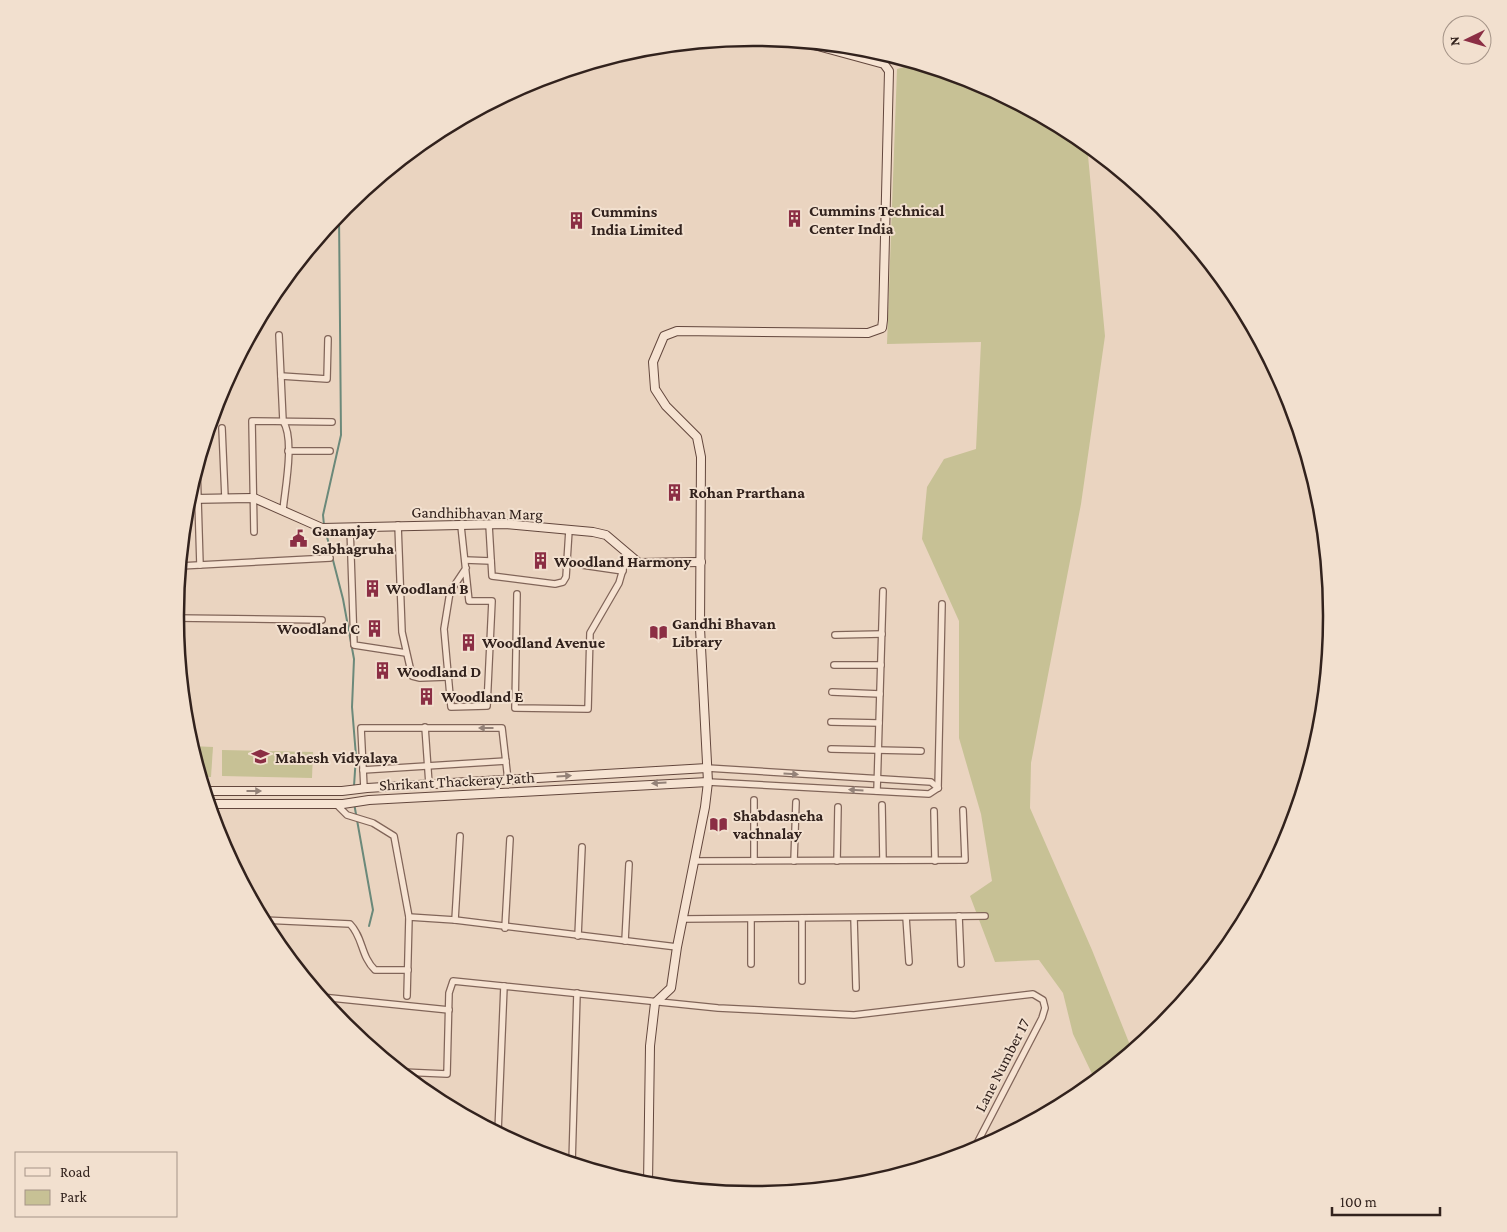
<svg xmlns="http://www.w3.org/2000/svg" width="1507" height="1232" font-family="'Crimson Pro',serif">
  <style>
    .green { fill: #c7c195 }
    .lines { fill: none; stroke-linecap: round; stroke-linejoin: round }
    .stream { stroke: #6b897a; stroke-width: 2 }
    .street-casing { stroke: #816559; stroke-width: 8 }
    .secondary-casing { stroke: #63473d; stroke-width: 10 }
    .street { stroke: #f6e3d2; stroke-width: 5.5 }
    .secondary { stroke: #f6e3d2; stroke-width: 8 }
    .oneway { fill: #948278 }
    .labels { text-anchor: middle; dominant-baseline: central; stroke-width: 4; stroke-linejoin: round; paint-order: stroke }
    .poi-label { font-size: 16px; font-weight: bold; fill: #32221d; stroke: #f2e0cf; text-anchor: start }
    .street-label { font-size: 16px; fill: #32221d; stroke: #f2e0cf }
    .rim { fill: none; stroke: #32221d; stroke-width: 2.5 }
  </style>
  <rect width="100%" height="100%" fill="#ead4c0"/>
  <g class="green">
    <polygon points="915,64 975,82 1075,135 1087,145 1105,336 1081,504 1031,763 1030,808 1092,950 1132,1050 1095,1080 1073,1034 1063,993 1039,960 995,962 970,896 992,881 981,814 959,738 959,621 922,539 927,487 944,459 976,449 981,342 887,344 897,69"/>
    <polygon points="191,746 213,747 211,777 201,777"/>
    <polygon points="222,750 313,752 312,778 222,776"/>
  </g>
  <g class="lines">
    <g class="stream">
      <polyline points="324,525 323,515 341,435 339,214"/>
      <polyline points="325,529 343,599 354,659 352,707 356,756 354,786"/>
      <polyline points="354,803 373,910 369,926"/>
    </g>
    <defs>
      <g id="street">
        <path d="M279 335 283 421C295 439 285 489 283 510"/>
        <polyline points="281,376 327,379 328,339"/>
        <polyline points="222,428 225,498"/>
        <polyline points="288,451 330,451"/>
        <polyline points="197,466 200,565"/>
        <polyline points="398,525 402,632 412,676 420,678 447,677"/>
        <polyline points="489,525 492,576 555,584 563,582 566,577 569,530"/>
        <polyline points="461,526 469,601 492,601 487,706 451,707 444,629 450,592 466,568"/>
        <polyline points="350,527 354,645 406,653"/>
        <polyline points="254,532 252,421 332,422"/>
        <polyline points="465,560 491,561"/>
        <polyline points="582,565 623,571"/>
        <polyline points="180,566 330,558"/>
        <polyline points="517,594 515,708 588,709 590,633 619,583 627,555"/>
        <polyline points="175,618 322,620"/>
        <polyline points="835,635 882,634"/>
        <polyline points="834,665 881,665"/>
        <polyline points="832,692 880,694"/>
        <polyline points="831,722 879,723"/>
        <polyline points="425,727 429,784"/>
        <polyline points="831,749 921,751"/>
        <polyline points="707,768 931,782 938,788"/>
        <polyline points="363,770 506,761"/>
        <polyline points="708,782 929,794 938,788"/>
        <polyline points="364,788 361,728 502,728 508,780"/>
        <polyline points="938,788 942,604"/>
        <polyline points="877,791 883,591"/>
        <polyline points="754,800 754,861"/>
        <polyline points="336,804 347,815 373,823 394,836 409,917 407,996"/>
        <polyline points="882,805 883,860"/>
        <polyline points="934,811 935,861"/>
        <polyline points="694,861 965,860 963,810"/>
        <polyline points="794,861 796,802"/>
        <polyline points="837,861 838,807"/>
        <polyline points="959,916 961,964"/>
        <polyline points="409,917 455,920 677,947"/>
        <polyline points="906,917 909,962"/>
        <polyline points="854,918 856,988"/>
        <polyline points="682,919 985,916"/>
        <polyline points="751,919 751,964"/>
        <path d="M263 920 350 924C363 937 361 957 375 970H408"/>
        <polyline points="455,920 460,836"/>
        <polyline points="505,928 510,839"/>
        <polyline points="578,936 582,847"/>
        <polyline points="625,941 629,864"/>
        <polyline points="802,981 802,918"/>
        <polyline points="321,997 449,1010"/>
        <polyline points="397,1068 402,1072 447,1074 449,993 453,981 718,1008 854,1015 1033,994 1043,1000 1045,1008 1042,1018 973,1151"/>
        <polyline points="498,1132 504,986"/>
        <polyline points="572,1163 577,993"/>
      </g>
      <g id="secondary">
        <polyline points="187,499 254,498 322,528 506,524 593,532 606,535 639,563 701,562"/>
        <polyline points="205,791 342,791 367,788 707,768"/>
        <polyline points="209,804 343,804 369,800 708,782"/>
        <polyline points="648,1184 650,1046 655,1003 671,988 677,947 705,807 708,782 700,628 701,457 697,437 666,406 655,389 653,362 664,336 677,331 868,333 882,328 883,320 889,71 884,64 803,42"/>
      </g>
    </defs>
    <use href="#street" class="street-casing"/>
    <use href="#secondary" class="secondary-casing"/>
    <use href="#street" class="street"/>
    <use href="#secondary" class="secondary"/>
  </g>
  <defs><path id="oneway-solid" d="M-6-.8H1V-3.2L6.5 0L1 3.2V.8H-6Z" transform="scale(1.25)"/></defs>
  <g class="oneway">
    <use href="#oneway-solid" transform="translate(486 728) rotate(-180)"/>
    <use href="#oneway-solid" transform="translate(791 774) rotate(4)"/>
    <use href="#oneway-solid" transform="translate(564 776) rotate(-3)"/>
    <use href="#oneway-solid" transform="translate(659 783) rotate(177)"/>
    <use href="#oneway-solid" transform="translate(856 790) rotate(-177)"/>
    <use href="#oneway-solid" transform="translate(254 791)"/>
  </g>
  <defs>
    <symbol id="building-bare" viewBox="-9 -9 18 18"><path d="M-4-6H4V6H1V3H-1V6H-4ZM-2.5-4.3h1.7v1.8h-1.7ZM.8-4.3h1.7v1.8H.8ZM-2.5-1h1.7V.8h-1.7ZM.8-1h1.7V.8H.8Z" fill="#8b2e44" stroke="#f2e0cf" stroke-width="2.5" paint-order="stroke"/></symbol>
    <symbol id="civic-bare" viewBox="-9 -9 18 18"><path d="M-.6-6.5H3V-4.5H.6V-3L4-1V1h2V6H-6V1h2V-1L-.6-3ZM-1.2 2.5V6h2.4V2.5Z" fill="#8b2e44" stroke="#f2e0cf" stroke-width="2.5" paint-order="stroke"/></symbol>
    <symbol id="library-bare" viewBox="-9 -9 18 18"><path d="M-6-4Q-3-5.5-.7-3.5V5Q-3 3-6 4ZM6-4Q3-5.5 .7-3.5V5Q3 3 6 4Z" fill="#8b2e44" stroke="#f2e0cf" stroke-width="2.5" paint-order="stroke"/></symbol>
    <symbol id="school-bare" viewBox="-9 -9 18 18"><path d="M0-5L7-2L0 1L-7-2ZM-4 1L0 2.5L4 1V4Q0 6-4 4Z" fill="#8b2e44" stroke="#f2e0cf" stroke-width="2.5" paint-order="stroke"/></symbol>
  </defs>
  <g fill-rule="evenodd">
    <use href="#building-bare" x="782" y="206" width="25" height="25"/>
    <use href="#building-bare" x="564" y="208" width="25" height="25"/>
    <use href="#building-bare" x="662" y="480" width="25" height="25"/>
    <use href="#civic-bare" x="286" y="526" width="25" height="25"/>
    <use href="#building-bare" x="528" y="548" width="25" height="25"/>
    <use href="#building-bare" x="360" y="576" width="25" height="25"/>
    <use href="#building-bare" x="362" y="616" width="25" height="25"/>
    <use href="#library-bare" x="646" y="620" width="25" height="25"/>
    <use href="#building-bare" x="456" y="630" width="25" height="25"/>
    <use href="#building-bare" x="370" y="658" width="25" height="25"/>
    <use href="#building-bare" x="414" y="684" width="25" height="25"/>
    <use href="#school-bare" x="248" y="744" width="25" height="25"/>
    <use href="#library-bare" x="706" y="812" width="25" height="25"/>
  </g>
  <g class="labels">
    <g class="poi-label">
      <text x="809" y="210">Cummins Technical<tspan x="809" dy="18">Center India</tspan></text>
      <text x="591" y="211">Cummins<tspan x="591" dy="18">India Limited</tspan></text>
      <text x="689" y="492">Rohan Prarthana</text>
      <text x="312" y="530">Gananjay<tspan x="312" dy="18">Sabhagruha</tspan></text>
      <text x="554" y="561">Woodland Harmony</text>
      <text x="386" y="588">Woodland B</text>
      <text x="672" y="623">Gandhi Bhavan<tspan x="672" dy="18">Library</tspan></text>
      <text x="360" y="628" text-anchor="end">Woodland C</text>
      <text x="482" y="642">Woodland Avenue</text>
      <text x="397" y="671">Woodland D</text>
      <text x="441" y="696">Woodland E</text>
      <text x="275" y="757">Mahesh Vidyalaya</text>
      <text x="733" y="815">Shabdasneha<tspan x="733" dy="18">vachnalay</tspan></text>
    </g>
    <g class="street-label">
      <text transform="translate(477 513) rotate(1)">Gandhibhavan Marg</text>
      <text transform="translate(457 781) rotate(-3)">Shrikant Thackeray Path</text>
      <text transform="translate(1002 1065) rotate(-63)">Lane Number 17</text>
    </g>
  </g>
  <path d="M0 0H1507V1232H0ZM753 46H754A569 569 0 0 1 1323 615V617A569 569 0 0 1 754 1186H753A569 569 0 0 1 184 617V615A569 569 0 0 1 753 46Z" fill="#f2e0cf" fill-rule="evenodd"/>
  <path class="rim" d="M753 46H754A569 569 0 0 1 1323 615V617A569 569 0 0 1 754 1186H753A569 569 0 0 1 184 617V615A569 569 0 0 1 753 46Z"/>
  <rect x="15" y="1152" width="162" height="65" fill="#f2e0cf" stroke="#a59488"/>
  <rect x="25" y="1168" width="25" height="8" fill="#f6e3d2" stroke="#a59488"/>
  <text x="60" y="1177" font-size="15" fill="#32221d">Road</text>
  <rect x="25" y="1190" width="25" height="15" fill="#c7c195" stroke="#a59488"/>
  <text x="60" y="1202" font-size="15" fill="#32221d">Park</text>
  <g transform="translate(1467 40) rotate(265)"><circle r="24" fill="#f2e0cf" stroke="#a59488"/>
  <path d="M0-4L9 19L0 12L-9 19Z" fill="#8b2e44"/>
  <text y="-8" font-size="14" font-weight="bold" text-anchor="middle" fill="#32221d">N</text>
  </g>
  <path d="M1332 1207v8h108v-8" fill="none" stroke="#32221d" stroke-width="2.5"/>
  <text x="1340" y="1207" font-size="15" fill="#32221d" stroke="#f2e0cf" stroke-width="4" paint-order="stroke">100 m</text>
</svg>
